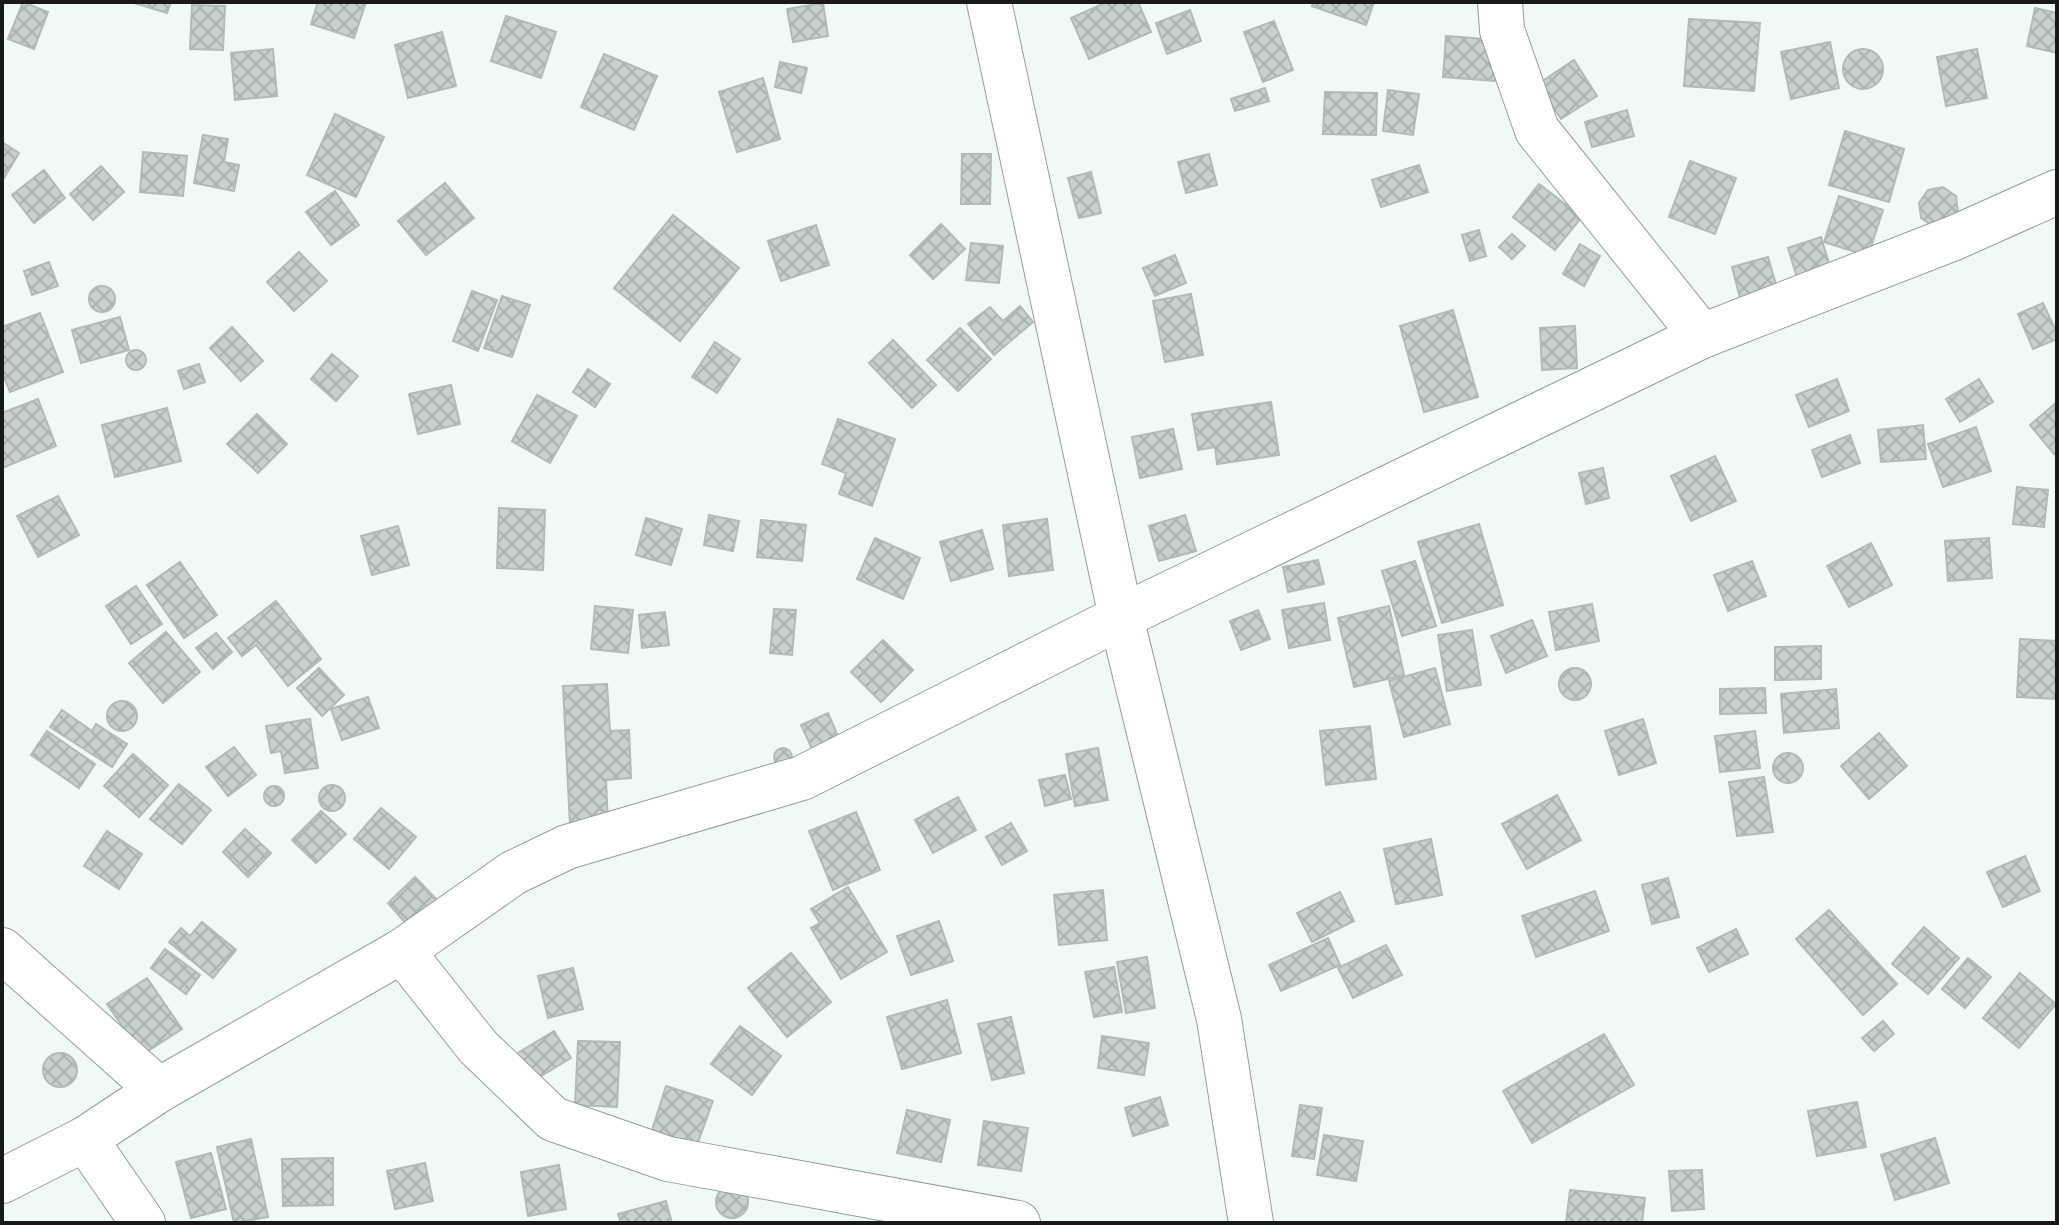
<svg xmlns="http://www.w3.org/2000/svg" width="2059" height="1225" font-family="Inter,sans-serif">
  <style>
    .building { fill: url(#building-cross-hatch); stroke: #b2bab6; stroke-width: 2 }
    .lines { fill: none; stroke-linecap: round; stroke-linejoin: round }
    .minor-casing { stroke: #969d99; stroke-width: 46 }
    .minor { stroke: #fff; stroke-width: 44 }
  </style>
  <defs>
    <pattern id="building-cross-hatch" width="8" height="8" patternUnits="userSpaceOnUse" patternTransform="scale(2)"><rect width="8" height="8" fill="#c9d1cd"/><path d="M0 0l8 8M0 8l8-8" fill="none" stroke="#acb3af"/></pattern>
  </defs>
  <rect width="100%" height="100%" fill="#f0f9f4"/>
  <g class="building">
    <polygon points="23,2 48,12 34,49 8,39"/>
    <polygon points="131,2 171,2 167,13"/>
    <polygon points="318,2 366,2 354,38 311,24"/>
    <polygon points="1107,2 1138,2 1151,32 1089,59 1071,18"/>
    <polygon points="1313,2 1374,2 1366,25 1312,6"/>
    <polygon points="823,3 828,36 793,42 787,9"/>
    <polygon points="192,5 225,6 223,50 190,49"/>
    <polygon points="2035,8 2057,13 2057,53 2027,46"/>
    <polygon points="1190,10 1201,41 1167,54 1156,23"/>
    <polygon points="506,16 556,32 541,78 491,61"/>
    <polygon points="1689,19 1760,23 1754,91 1684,86"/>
    <polygon points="1274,21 1293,70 1263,82 1244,32"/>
    <polygon points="442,32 456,86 408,98 395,45"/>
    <polygon points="1446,36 1498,40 1495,81 1443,77"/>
    <polygon points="1830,42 1839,88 1791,99 1781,52"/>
    <circle cx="1863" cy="69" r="20"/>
    <polygon points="273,49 277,96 235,100 231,53"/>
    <polygon points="1977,49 1987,98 1946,106 1937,57"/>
    <polygon points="604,54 657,76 634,130 581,107"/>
    <polygon points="1574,60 1597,96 1561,119 1538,84"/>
    <polygon points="780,62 807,68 801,93 775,87"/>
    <polygon points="763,78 780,139 737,152 719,92"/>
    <polygon points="1265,88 1269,101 1235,111 1231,99"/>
    <polygon points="1388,90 1419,94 1413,135 1383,131"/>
    <polygon points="1325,92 1377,93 1376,135 1323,134"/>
    <polygon points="1627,110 1634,136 1592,147 1585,122"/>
    <polygon points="335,114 384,137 356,197 307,175"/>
    <polygon points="1845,131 1904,149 1889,202 1829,185"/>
    <polygon points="203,135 228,139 224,162 239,165 234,191 194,183"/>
    <polygon points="2,142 19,153 4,178 2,177"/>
    <polygon points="143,152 187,156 183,196 140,192"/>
    <polygon points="962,154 991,154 990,204 961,204"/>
    <polygon points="1209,154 1217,185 1186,193 1178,162"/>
    <polygon points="1690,161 1736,178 1715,234 1669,217"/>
    <polygon points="1419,165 1428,192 1381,207 1372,180"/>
    <polygon points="101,166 124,192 93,220 70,194"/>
    <polygon points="44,170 65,198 34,223 12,195"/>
    <polygon points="1091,172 1101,213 1079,218 1068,178"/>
    <polygon points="445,183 474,218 426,255 398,221"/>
    <polygon points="1539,184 1582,217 1555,250 1513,217"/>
    <polygon points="1943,187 1956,196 1958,212 1934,227 1921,218 1919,203 1928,190"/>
    <polygon points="335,191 359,225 331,245 306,212"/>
    <polygon points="1839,196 1883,210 1868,256 1824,242"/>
    <polygon points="673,215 739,268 680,341 614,288"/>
    <polygon points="941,224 965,249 933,279 910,255"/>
    <polygon points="816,225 829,265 781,281 768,241"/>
    <polygon points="1479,230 1486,256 1470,261 1462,235"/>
    <polygon points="1512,234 1525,246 1512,259 1499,247"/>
    <polygon points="1821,237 1831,270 1798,281 1788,248"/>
    <polygon points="971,243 1003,246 999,283 966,280"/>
    <polygon points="1580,244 1600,256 1584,286 1563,274"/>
    <polygon points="299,252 327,281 294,311 267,282"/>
    <polygon points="1175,255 1186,283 1155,296 1143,268"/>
    <polygon points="1768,257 1777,288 1740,298 1732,267"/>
    <polygon points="49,262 58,286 32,295 24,271"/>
    <circle cx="102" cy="299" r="13"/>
    <polygon points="472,291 497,300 478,351 453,341"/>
    <polygon points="1191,294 1203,355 1165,362 1153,301"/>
    <polygon points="502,296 530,305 512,357 484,348"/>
    <polygon points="2043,303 2057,333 2057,339 2033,349 2018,314"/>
    <polygon points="1020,306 1033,322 994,355 968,324 990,307 1003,321"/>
    <polygon points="1453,310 1478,397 1424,412 1400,326"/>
    <polygon points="40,313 63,372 10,392 2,372 2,327"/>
    <polygon points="120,317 129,350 81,363 72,330"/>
    <polygon points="1575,326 1577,368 1542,370 1540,328"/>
    <polygon points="232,327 263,361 241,381 210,348"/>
    <polygon points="960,328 991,359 958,391 927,360"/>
    <polygon points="893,340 936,385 912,408 869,363"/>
    <polygon points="715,342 740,359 717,393 692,377"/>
    <circle cx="136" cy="360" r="10"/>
    <polygon points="332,354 358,376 336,401 311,379"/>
    <polygon points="199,364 205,382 184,389 178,371"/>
    <polygon points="588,369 610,384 595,407 573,392"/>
    <polygon points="1837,379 1849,411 1809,427 1796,395"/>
    <polygon points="1979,379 1993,402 1960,422 1946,399"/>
    <polygon points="451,385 460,424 418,434 409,394"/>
    <polygon points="537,395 577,416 550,463 512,441"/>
    <polygon points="38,399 56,446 2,468 2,413"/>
    <polygon points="1271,402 1279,455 1217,464 1215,447 1198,450 1192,414"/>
    <polygon points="2057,402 2057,452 2054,454 2030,425"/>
    <polygon points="167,408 181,461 115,477 102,425"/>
    <polygon points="257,414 287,444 258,473 227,444"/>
    <polygon points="838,419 895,439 872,506 839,494 846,473 822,464"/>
    <polygon points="1923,425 1926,459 1881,462 1878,430"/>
    <polygon points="1976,427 1991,471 1943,487 1928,444"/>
    <polygon points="1173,429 1182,469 1140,478 1132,437"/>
    <polygon points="1850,435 1860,463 1822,477 1812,450"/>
    <polygon points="1715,456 1736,501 1691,521 1671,476"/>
    <polygon points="1603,468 1609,498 1586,504 1579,473"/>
    <polygon points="2017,487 2048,490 2044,527 2013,524"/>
    <polygon points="58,496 79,535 38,557 17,516"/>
    <polygon points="499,508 545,510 543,570 497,568"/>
    <polygon points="709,515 739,521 733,551 704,545"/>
    <polygon points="1185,515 1196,551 1159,561 1149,526"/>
    <polygon points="646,518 682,529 671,565 636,555"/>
    <polygon points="1047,519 1053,570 1009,576 1003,525"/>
    <polygon points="761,520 806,525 802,561 757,557"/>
    <polygon points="1479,524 1503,605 1442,623 1418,542"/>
    <polygon points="398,526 409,565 372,575 361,536"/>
    <polygon points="982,530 993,569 951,581 940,542"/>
    <polygon points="875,538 920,558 903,599 857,579"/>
    <polygon points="1989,538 1992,578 1948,581 1945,541"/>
    <polygon points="1871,543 1892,585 1849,607 1827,566"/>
    <polygon points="1318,560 1324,584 1288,592 1283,567"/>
    <polygon points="1415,561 1436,626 1402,636 1382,571"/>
    <polygon points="1752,561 1766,596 1728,611 1714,575"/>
    <polygon points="180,562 217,615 184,638 147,585"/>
    <polygon points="136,586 162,624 131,644 106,606"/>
    <polygon points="276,601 321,659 288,686 256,645 242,656 228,638"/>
    <polygon points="1324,603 1330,640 1289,648 1282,610"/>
    <polygon points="1592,604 1599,641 1556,650 1549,612"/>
    <polygon points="595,606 633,610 628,653 591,649"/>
    <polygon points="1389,606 1404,675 1354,687 1338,618"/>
    <polygon points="774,609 796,610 792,655 770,653"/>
    <polygon points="1258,610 1270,639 1241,650 1230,621"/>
    <polygon points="665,612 669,645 642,648 639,615"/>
    <polygon points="1532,620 1547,656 1506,673 1491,636"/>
    <polygon points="1472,630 1481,685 1447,691 1438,635"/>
    <polygon points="166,632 200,672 163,703 129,663"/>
    <polygon points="216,633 232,652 213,669 196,648"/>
    <polygon points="2020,639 2057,641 2057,699 2017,697"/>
    <polygon points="883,640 913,670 881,702 851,672"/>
    <polygon points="1821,646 1821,679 1775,680 1775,647"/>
    <polygon points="319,668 344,695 322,716 297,688"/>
    <polygon points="1435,668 1450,724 1404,737 1389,681"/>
    <circle cx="1575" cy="684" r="16"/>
    <polygon points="607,684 610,731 629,730 631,778 606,780 608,824 570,826 563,686"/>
    <polygon points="1765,688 1766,713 1720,714 1720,689"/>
    <polygon points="1836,689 1839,728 1784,733 1781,694"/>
    <polygon points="368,697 379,728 342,740 331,709"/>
    <circle cx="122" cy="716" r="15"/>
    <polygon points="62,710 92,731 96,724 127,744 112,767 50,727"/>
    <polygon points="828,713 840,741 814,753 801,725"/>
    <polygon points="310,719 318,768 285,773 281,751 271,753 266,726"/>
    <polygon points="1643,719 1656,763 1619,775 1605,731"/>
    <polygon points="1370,726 1376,779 1326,785 1320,731"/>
    <polygon points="47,731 95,764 79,788 31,755"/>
    <polygon points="1755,731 1760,768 1720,772 1715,736"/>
    <polygon points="1879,733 1907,766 1869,799 1841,766"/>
    <polygon points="234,747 256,775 228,796 206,767"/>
    <circle cx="783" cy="757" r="9"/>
    <polygon points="1098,748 1108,800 1075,806 1066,754"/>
    <circle cx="1788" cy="768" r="15"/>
    <polygon points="133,754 168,785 139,817 104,786"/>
    <polygon points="1065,775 1071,799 1045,806 1039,780"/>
    <polygon points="1764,777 1773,832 1737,836 1729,782"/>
    <polygon points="179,784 211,810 182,844 150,819"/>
    <circle cx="332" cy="798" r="13"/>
    <circle cx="274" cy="796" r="10"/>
    <polygon points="1557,795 1581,840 1527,869 1502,824"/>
    <polygon points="958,797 976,830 933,853 915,820"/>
    <polygon points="381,808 416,837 389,869 354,839"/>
    <polygon points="321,811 346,834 316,863 292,840"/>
    <polygon points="856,812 880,870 833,890 809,831"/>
    <polygon points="1011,823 1027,851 1002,865 986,837"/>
    <polygon points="245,829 271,853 248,877 223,852"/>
    <polygon points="107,831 142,854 119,889 84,866"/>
    <polygon points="1431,839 1442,895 1396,904 1384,849"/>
    <polygon points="2025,856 2040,891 2003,907 1987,872"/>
    <polygon points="415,877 437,900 409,927 388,903"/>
    <polygon points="1668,878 1679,917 1652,924 1642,885"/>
    <polygon points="848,887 887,952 841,979 811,928 820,923 811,909"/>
    <polygon points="1103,890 1107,940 1059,945 1054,895"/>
    <polygon points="1595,891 1609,931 1536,957 1522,916"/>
    <polygon points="1340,892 1354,921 1312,942 1297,913"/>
    <polygon points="1829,910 1897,984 1863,1015 1796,939"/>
    <polygon points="939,921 953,961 911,975 897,936"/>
    <polygon points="202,922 236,950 213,978 169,942 181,928 190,936"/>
    <polygon points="1924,927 1959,958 1928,994 1892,964"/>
    <polygon points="1736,929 1748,954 1709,972 1697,948"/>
    <polygon points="1328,938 1340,965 1281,991 1269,965"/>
    <polygon points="1386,945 1402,975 1353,998 1338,968"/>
    <polygon points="165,949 200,975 186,994 151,968"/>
    <polygon points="791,953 831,1002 787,1037 748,988"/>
    <polygon points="1147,957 1155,1008 1126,1013 1117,962"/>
    <polygon points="1968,958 1991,977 1965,1008 1942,989"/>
    <polygon points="1114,967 1122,1012 1094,1017 1085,972"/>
    <polygon points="573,968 583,1009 548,1018 538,976"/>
    <polygon points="2020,973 2056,1004 2019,1048 1983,1018"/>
    <polygon points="147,978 182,1029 142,1055 107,1004"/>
    <polygon points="947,1000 961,1053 902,1069 887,1017"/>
    <polygon points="1011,1017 1024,1073 992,1080 978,1024"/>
    <polygon points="1883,1021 1894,1034 1874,1051 1862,1038"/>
    <polygon points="740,1026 781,1056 752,1095 711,1064"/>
    <polygon points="554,1031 571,1058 533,1081 516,1054"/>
    <polygon points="1604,1034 1634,1085 1532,1143 1503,1091"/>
    <polygon points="1102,1036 1149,1043 1144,1075 1098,1068"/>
    <polygon points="578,1041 620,1042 617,1107 575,1105"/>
    <circle cx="60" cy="1070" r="17"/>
    <polygon points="666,1086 713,1101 697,1145 652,1130"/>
    <polygon points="1160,1097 1168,1125 1133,1136 1125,1108"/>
    <polygon points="1857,1102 1866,1147 1817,1156 1808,1111"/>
    <polygon points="1300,1105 1322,1108 1314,1159 1292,1156"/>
    <polygon points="907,1110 950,1120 941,1162 897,1153"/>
    <polygon points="984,1121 1028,1128 1021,1171 978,1165"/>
    <polygon points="1324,1135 1363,1141 1356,1181 1317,1175"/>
    <polygon points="1935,1138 1949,1183 1895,1200 1881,1155"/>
    <polygon points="251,1139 268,1217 234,1223 217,1147"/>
    <polygon points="211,1153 226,1209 191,1218 176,1162"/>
    <polygon points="333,1158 333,1205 283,1206 282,1159"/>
    <polygon points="425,1163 433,1201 395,1209 387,1171"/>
    <polygon points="559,1165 566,1209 528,1216 521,1172"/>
    <polygon points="1702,1170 1704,1209 1672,1211 1669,1171"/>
    <circle cx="732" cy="1202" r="16"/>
    <polygon points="1570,1190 1645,1198 1642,1223 1566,1223"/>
    <polygon points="666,1201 672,1223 621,1223 618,1214"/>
  </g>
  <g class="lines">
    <defs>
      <g id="minor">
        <polyline points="989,2 1121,617 1219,1019 1251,1223"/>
        <polyline points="1500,2 1502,30 1537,130 1702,336"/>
        <polyline points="2,950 159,1090"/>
        <polyline points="402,951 478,1047 553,1119 668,1159 1018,1223"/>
        <polyline points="85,1139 143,1223"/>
        <polyline points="2,1181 85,1139 159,1090 402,951 513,873 567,847 802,778 1121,617 1702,336 1954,238 2057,192"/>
      </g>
    </defs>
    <use href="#minor" class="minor-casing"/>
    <use href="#minor" class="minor"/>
  </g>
  <rect width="2059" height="1225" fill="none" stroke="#171a18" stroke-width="8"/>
</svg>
